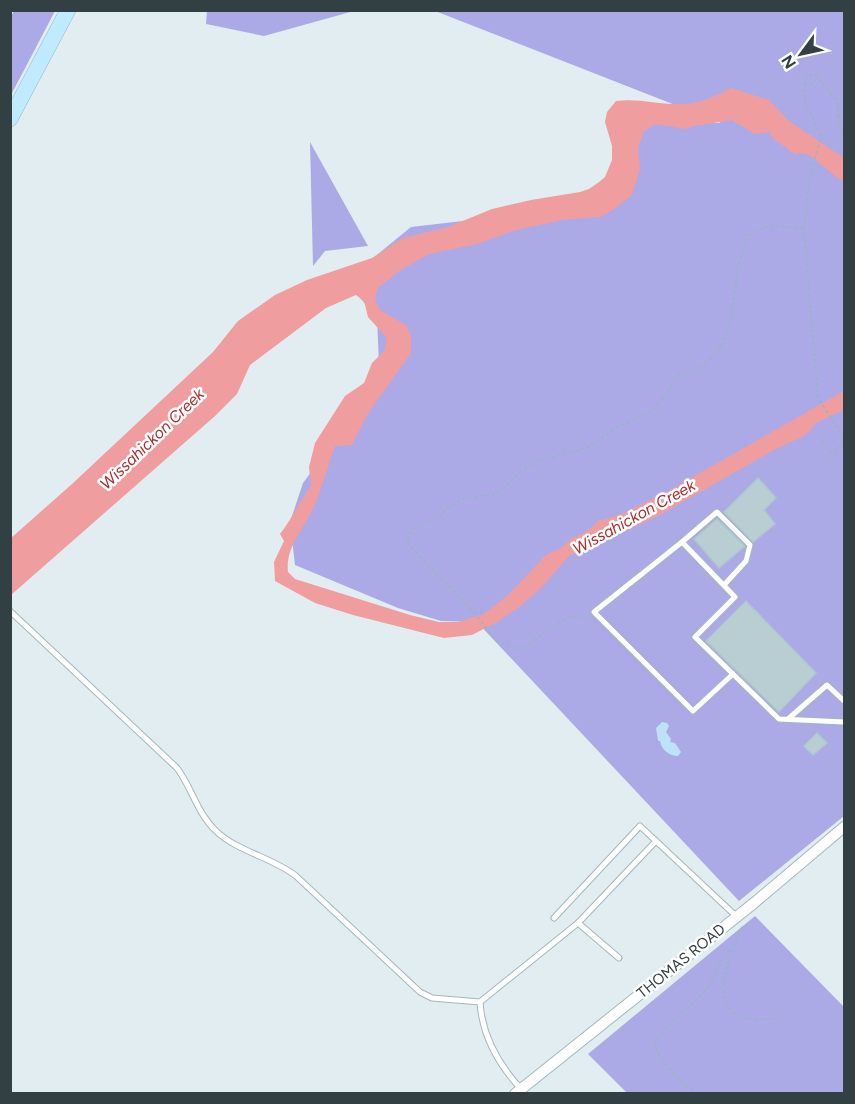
<svg xmlns="http://www.w3.org/2000/svg" width="855" height="1104" font-family="Figtree,sans-serif">
  <style>
    .green { fill: #abaae7 }
    .sand { fill: #bce3f7 }
    .water { fill: #f09d9f }
    .building { fill: #b8ced3; stroke: #abc8ce; stroke-width: 1.5 }
    .lines { fill: none; stroke-linecap: round; stroke-linejoin: round }
    .lane-casing { stroke: #a5b7bd; stroke-width: 7 }
    .street-casing { stroke: #a5b7bd; stroke-width: 12 }
    .secondary-casing { stroke: #8fbcce; stroke-width: 16 }
    .path { stroke: #96b6be; stroke-width: 1.5; stroke-dasharray: 3 3; stroke-linecap: butt }
    .lane { stroke: #fff; stroke-width: 5 }
    .street { stroke: #fff; stroke-width: 10 }
    .secondary { stroke: #bfeaff; stroke-width: 15 }
    .labels { text-anchor: middle; dominant-baseline: central; stroke-width: 5; stroke-linejoin: round; paint-order: stroke }
    .street-label { font-size: 15px; fill: #334043; stroke: #fff }
    .water-label { font-size: 16px; font-style: italic; fill: #ae2c2e; stroke: #fff }
  </style>
  <rect width="100%" height="100%" fill="#e2edf1"/>
  <g class="green">
    <polygon points="14,11 55,11 11,95 10,18"/>
    <polygon points="207,11 207,10 354,11 264,36 206,24"/>
    <polygon points="435,11 844,11 844,816 739,901 477,622 441,621 398,608 295,565 290,522 303,483 329,448 379,366 377,317 345,281 411,227 608,204 623,178 612,152 618,120 721,123"/>
    <polygon points="310,142 368,246 325,251 313,266"/>
    <polygon points="755,916 844,1007 844,1093 627,1093 588,1054"/>
  </g>
  <path class="sand" d="M662 722 667 723 669 726 666 732 671 739 670 742 675 743 681 752 678 756C669 756 661 749 660 741H658L656 728Z"/>
  <path class="water" d="M731 88 769 100 789 121 844 158V183L809 155 800 153 796 155 774 139 769 132 755 134 732 120 694 126 686 129 656 124 644 131 638 148 640 169 632 195 610 212 600 217 562 220 516 230 477 244 429 254 399 271 378 288 375 299 380 310 407 326 411 336V353L367 415 352 445 335 446C328 465 323 485 315 504 306 527 285 546 288 572L295 579 410 615 439 622H458L484 614 507 596 546 555 561 548 572 538 586 532 598 521 622 514 668 491 844 391V410L816 423 806 435 776 449 658 516 569 556 542 587 522 605 497 622 472 635 444 638 353 615 315 603 275 581 274 562 284 541 280 534C292 519 299 502 311 486L309 467 315 443 345 396 364 383 372 363 384 351 387 338 368 317 364 301 356 295 326 308 250 365 237 394 215 416 11 595V538L72 484 213 352 238 321 275 295 307 280 372 258 403 238 448 227 492 209 531 200 580 192 589 189 599 182 605 177 612 160V146L605 122 607 112 616 101C639 98 660 105 682 104 699 104 716 96 731 88Z"/>
  <g class="building">
    <polygon points="758,478 776,498 764,510 775,524 753,542 724,512"/>
    <polygon points="717,519 745,546 719,568 694,539"/>
    <polygon points="746,601 816,673 779,712 706,641"/>
    <polygon points="817,733 827,743 813,755 804,746"/>
  </g>
  <g class="lines">
    <defs>
      <g id="lane">
        <polyline points="682,542 594,612 693,711 733,674"/>
        <polyline points="724,585 746,561 750,545 717,512 682,542 735,597 695,637 779,719 844,722"/>
        <path d="M10 611 177 768C192 788 197 813 216 831 238 852 272 857 296 876L420 992 432 998 480 1002C482 1036 499 1065 521 1089"/>
        <polyline points="788,719 827,685 844,701"/>
        <polyline points="554,918 640,826 737,917"/>
        <polyline points="578,923 619,958"/>
        <polyline points="480,1002 578,923 656,841"/>
      </g>
      <polyline id="street" points="515,1094 754,903 844,827"/>
      <polyline id="secondary" points="10,119 68,10"/>
    </defs>
    <use href="#lane" class="lane-casing"/>
    <use href="#street" class="street-casing"/>
    <use href="#secondary" class="secondary-casing"/>
    <g class="path">
      <polyline points="819,79 838,103 838,122 844,135"/>
      <polyline points="805,85 804,80 810,75 814,75 818,77 812,84 805,85 803,90 806,104 821,136 809,181 804,228 818,398 844,438"/>
      <polyline points="822,441 831,453 835,453 844,438"/>
      <path d="M589 616 579 618 569 617 539 636 530 644 521 649 510 647 495 640 474 612 410 546 407 541 411 530 423 523 437 520 446 509 467 497 493 495 501 490 520 471 538 461 589 447 617 427 650 413 666 395 675 377C682 374 690 373 697 369 746 341 726 274 750 234L768 226 804 228"/>
      <path d="M742 927C723 968 702 1030 775 1018"/>
      <path d="M697 1094C681 1081 657 1063 655 1041 670 1021 689 1008 706 990 717 977 719 961 731 949"/>
    </g>
    <use href="#lane" class="lane"/>
    <use href="#street" class="street"/>
    <use href="#secondary" class="secondary"/>
  </g>
  <g class="labels">
    <g class="street-label">
      <text transform="translate(681 961) rotate(-39)">THOMAS ROAD</text>
    </g>
    <g class="water-label">
      <text transform="translate(152 439) rotate(-44)">Wissahickon Creek</text>
      <text transform="translate(634 517) rotate(-29)">Wissahickon Creek</text>
    </g>
  </g>
  <rect width="855" height="1104" fill="none" stroke="#334043" stroke-width="24"/>
  <g transform="translate(801 54) rotate(237)" stroke="#ffffff" stroke-width="4.5" paint-order="stroke">
  <path d="M0-4.5L10 22L0 15L-10 22Z" fill="#334043"/>
  <text y="-9" font-size="16" font-weight="bold" text-anchor="middle" fill="#334043">N</text>
  </g>
</svg>
